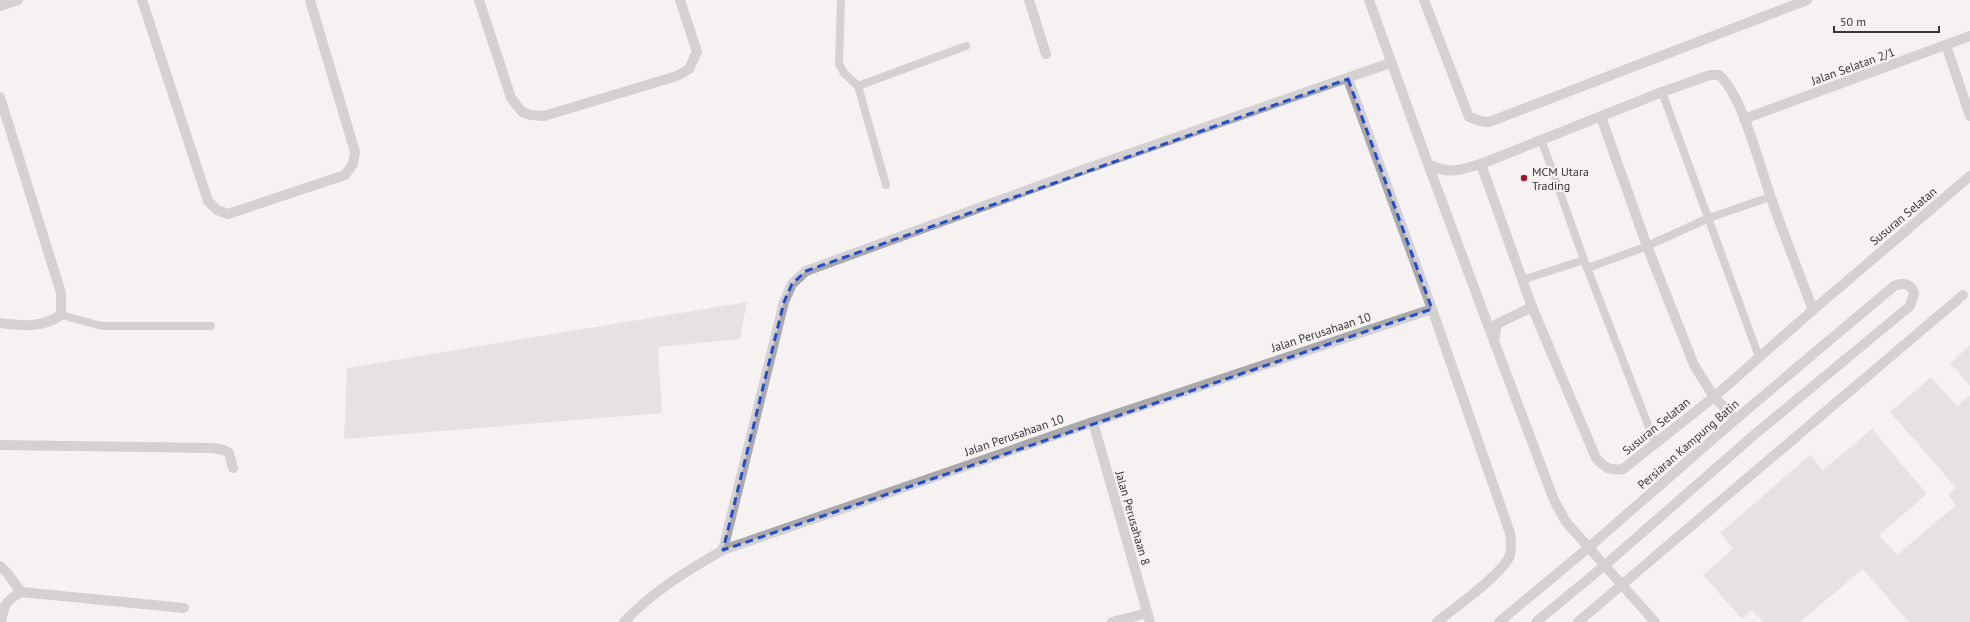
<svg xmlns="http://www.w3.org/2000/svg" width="1970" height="622" font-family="'PT Sans',sans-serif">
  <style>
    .building { fill: #d3cfce }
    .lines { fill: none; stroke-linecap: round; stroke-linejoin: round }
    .service { stroke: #aba9a8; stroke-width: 8 }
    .minor { stroke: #aba9a8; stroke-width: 10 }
    .tertiary { stroke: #aba9a8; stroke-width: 10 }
    .marked { fill: none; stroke: #1d4ed8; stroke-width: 3; stroke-dasharray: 8 5; stroke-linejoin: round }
    .poi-dot { fill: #a8102b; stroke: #f6f2f1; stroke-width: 1.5 }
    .labels { text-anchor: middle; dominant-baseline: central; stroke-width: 4; stroke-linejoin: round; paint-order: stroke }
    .street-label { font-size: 12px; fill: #373535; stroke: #f6f2f1 }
    .poi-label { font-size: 12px; fill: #373535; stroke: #f6f2f1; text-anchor: start }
  </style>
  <rect width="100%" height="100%" fill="#f6f2f1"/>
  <g class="building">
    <polygon points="747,302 740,339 658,347 662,413 344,439 347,368"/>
    <polygon points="1970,345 1970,386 1950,363"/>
    <polygon points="1931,377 1957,406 1970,395 1970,622 1909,622 1863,569 1800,622 1763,622 1752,610 1742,619 1703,575 1733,549 1720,533 1810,455 1823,470 1872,429 1927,494 1879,535 1897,555 1956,505 1948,495 1956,488 1890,412"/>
  </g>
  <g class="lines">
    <g class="service">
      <polyline points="841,0 839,64 844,73 858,86 966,46"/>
      <polyline points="858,86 886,185"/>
      <polyline points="1662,92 1759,357"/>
      <polyline points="1541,139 1584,260 1655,443"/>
      <polyline points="1588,268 1647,246 1709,218 1770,197"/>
      <polyline points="1522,280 1584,260"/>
      <polyline points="61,315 102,326 211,326"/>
    </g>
    <g class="minor">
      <polyline points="142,0 208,201 217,210 228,214 345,175 353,164 355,152 310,0"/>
      <polyline points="479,0 511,98 522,112 530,115 544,116 677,76 689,69 697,52 680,0"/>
      <polyline points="1029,0 1046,54"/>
      <path d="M1369 0 1428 164C1449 175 1459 170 1481 164L1662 92 1710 75H1719C1742 94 1760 167 1771 198 1784 235 1799 273 1813 310"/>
      <polyline points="1424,0 1469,117 1480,121 1489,122 1807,0"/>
      <polyline points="0,6 18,0"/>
      <polyline points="1946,45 1970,116"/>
      <path d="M1348 79 1432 309 1510 533C1511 540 1512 547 1510 555 1503 574 1454 608 1437 622"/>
      <path d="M0 97 61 293V315C42 328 22 326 0 323"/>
      <polyline points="1601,117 1647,246 1694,365 1714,397 1736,419"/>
      <polyline points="1744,119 1970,36"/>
      <polyline points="1428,164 1494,341"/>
      <path d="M1481 164 1532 307 1596 458C1605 468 1610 471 1623 469L1714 397 1813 310 1970 176"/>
      <polyline points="1532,307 1497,324 1494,341 1554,500 1566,522 1655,622"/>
      <polyline points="1093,422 1150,622"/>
      <polyline points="0,445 213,448 224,450 229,453 233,468"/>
      <polyline points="723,550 784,302 792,284 806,271 1077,172 1390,63"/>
      <polyline points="0,566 8,574 21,592"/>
      <path d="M1 622C4 605 5 601 21 592L184 608"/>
      <path d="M624 622C652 592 688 570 723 550L1093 422 1432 309"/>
      <polyline points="1112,622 1147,613"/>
      <polyline points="1578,622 1963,295"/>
    </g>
    <path class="tertiary" d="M1499 622 1588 548 1736 419 1894 286C1903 282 1911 284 1914 293L1910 306 1754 435 1604 566 1536 622"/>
  </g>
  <path d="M0 0H1970V622H0ZM1348 79 1432 309 723 550 784 302 792 284 806 271Z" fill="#f6f2f1" fill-opacity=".55" fill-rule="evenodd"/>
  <path class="marked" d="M1348 79 1432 309 723 550 784 302 792 284 806 271Z"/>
  <circle class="poi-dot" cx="1524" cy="178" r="4"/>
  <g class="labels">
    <g class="street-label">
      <text transform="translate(1853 66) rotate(-20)">Jalan Selatan 2/1</text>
      <text transform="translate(1903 216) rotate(-40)">Susuran Selatan</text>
      <text transform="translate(1321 332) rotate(-18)">Jalan Perusahaan 10</text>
      <text transform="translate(1656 426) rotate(-39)">Susuran Selatan</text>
      <text transform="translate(1014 435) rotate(-19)">Jalan Perusahaan 10</text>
      <text transform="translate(1688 444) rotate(-41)">Persiaran Kampung Batin</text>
      <text transform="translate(1133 518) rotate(74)">Jalan Perusahaan 8</text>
    </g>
    <g class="poi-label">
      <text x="1532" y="171">MCM Utara<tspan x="1532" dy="14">Trading</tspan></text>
    </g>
  </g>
  <path d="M1834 26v6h105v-6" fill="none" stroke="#373535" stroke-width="2"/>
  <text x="1840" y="26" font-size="12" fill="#373535" stroke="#f6f2f1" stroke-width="3" paint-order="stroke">50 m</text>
</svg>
